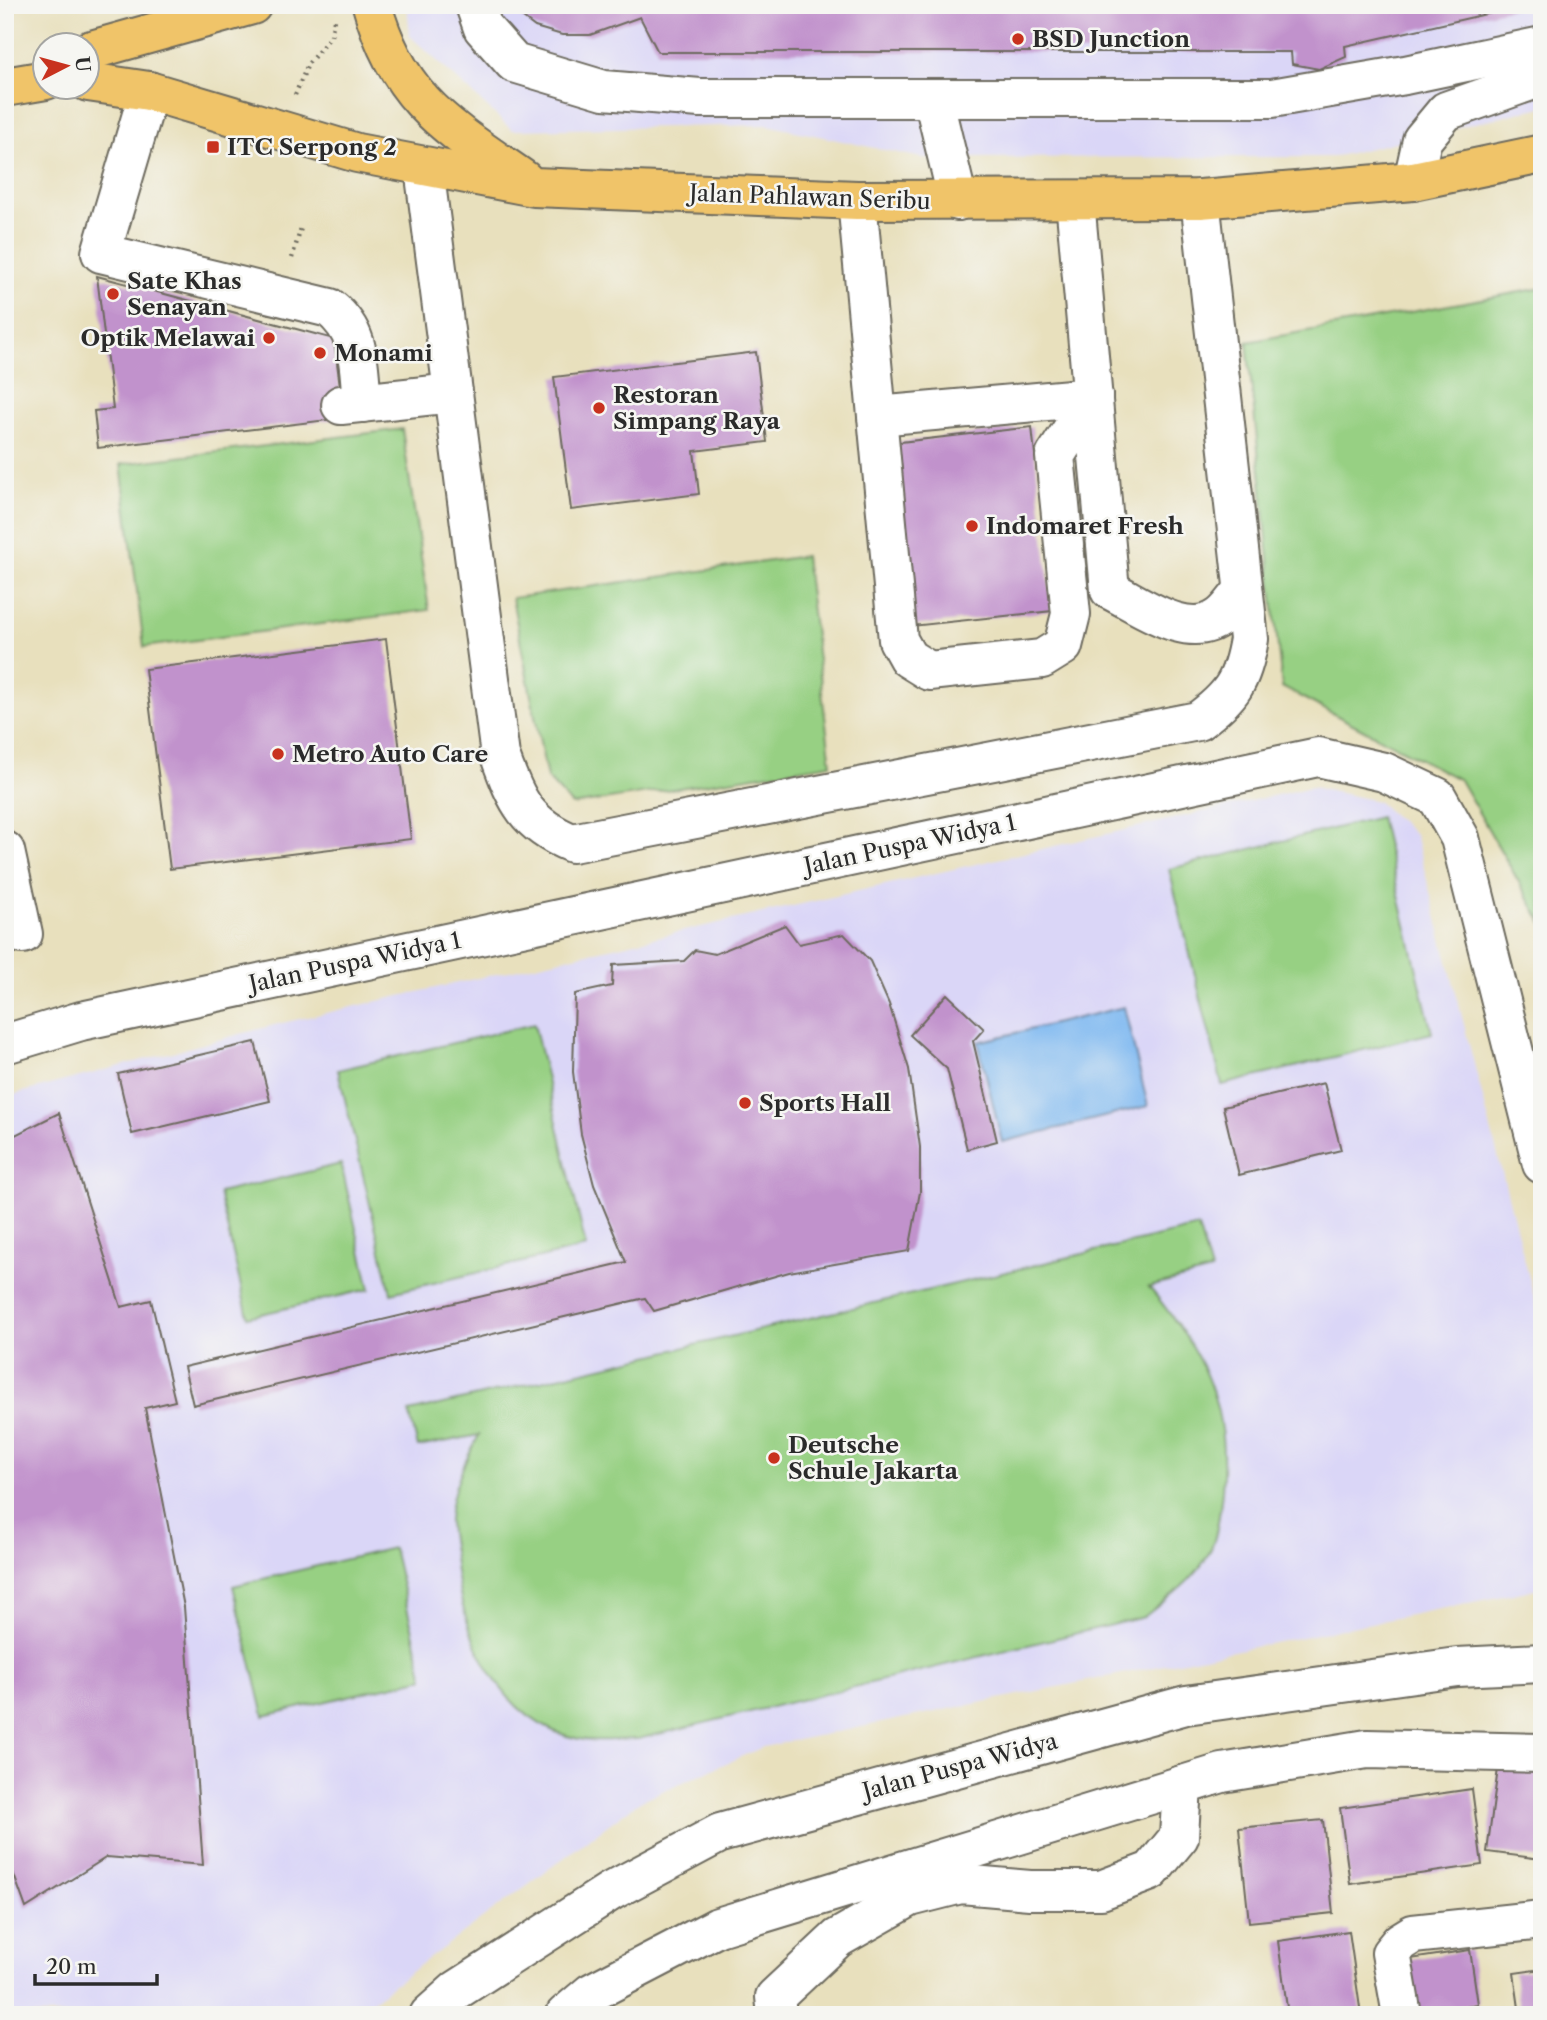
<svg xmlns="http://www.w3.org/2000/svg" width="1547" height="2020" font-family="'Libre Caslon Text',serif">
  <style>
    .built { fill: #dad6f7 }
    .green { fill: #97d083; stroke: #617e57; stroke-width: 2 }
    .water { fill: #80b9f1; stroke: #56728e; stroke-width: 2 }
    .building { fill: #c192cc }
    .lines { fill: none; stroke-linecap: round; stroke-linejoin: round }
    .minor-casing { stroke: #6d6a5e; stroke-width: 42 }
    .major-casing { stroke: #6d6a5e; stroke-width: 42 }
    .path { stroke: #6d6a5e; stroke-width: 4.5; stroke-dasharray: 2 5; stroke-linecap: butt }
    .minor { stroke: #fff; stroke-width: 38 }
    .major { stroke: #f0c469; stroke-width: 38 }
    .poi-dot { fill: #c8321e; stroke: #f6f6f2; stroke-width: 2.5 }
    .labels { text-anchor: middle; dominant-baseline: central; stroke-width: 5; stroke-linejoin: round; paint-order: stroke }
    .poi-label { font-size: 23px; font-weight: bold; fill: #2b2b2b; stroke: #f6f6f2; text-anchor: start }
    .street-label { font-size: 23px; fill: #2b2b2b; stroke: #f6f6f2 }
  </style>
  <rect width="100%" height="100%" fill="#f6f6f2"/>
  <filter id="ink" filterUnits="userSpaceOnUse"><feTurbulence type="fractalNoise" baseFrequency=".0143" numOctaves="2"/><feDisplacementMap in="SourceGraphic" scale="14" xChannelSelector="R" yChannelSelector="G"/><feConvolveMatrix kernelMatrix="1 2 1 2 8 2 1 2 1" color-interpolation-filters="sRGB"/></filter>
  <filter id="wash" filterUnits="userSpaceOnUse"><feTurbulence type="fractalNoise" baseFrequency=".00686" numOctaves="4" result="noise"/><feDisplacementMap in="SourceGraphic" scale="28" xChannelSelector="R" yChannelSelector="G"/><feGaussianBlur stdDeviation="1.57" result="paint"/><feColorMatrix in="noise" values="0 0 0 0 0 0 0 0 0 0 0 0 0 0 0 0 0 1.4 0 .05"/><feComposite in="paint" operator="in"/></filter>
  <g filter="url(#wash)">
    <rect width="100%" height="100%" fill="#e8e0bd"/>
    <g class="built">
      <polygon points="407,5 1542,5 1542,107 1333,157 922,158 767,125 512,130 410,36"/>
      <polygon points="1312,787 1377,801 1415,834 1542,1328 1542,1588 763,1747 640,1801 353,2015 5,2015 5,1097 278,1024"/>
    </g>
    <g class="green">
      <polygon points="1542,288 1542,922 1460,780 1282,687 1247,342"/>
      <polygon points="402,429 429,610 144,647 121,464"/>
      <polygon points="805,556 831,764 572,805 547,778 512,598"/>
      <polygon points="1380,817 1432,1033 1222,1085 1169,869"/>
      <polygon points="534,1024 586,1247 391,1293 338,1070"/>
      <polygon points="341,1164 370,1289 248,1317 219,1193"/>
      <path d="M1198 1227 1211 1271 1149 1287C1203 1352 1230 1405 1222 1491 1220 1509 1218 1533 1211 1549 1197 1579 1169 1597 1144 1617L638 1739C619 1739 597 1742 579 1739 496 1722 462 1631 454 1557 452 1545 449 1532 449 1520 451 1489 465 1461 479 1435L418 1447 409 1412Z"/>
      <polygon points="393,1548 424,1678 264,1716 233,1586"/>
    </g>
    <polygon class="water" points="1124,1007 1148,1106 1002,1142 978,1042"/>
    <g id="blocks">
      <g class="building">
        <polygon points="506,5 1522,5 1522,6 1345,46 1346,57 1319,69 1292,64 1291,52 658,52 640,17 590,35 562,35 535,27"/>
        <polygon points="97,276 334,339 344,418 98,448 94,411 113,409"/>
        <polygon points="756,352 767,442 694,451 699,494 571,510 554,377"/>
        <polygon points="1032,427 1052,611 912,626 892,443"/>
        <polygon points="386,639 411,839 170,869 145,669"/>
        <polygon points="785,925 799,944 844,934 870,961 889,1004 909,1069 920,1147 920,1192 909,1251 789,1272 654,1311 645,1298 193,1405 184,1367 626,1262 594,1185 581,1134 573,1072 575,994 612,986 613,965 684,961 695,950 715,954"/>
        <polygon points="947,994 984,1029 973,1041 997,1141 967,1149 947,1069 910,1035"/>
        <polygon points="255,1042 270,1101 132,1134 118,1074"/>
        <polygon points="1324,1083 1341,1150 1239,1175 1223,1107"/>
        <polygon points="59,1113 121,1307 151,1300 175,1401 145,1408 184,1607 203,1865 107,1857 26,1908 5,1850 5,1140"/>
        <polygon points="1499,1761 1542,1767 1542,1859 1487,1852"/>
        <polygon points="1472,1789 1482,1865 1350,1884 1340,1808"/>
        <polygon points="1323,1820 1333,1913 1249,1922 1239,1828"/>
        <polygon points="1349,1931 1361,2015 1288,2015 1278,1941"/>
        <polygon points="1470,1950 1478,2004 1413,2014 1404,1960"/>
        <polygon points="1542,1969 1542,2015 1520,2015 1514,1973"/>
      </g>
    </g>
  </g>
  <g filter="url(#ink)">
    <use href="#blocks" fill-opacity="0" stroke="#6d6a5e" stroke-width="2"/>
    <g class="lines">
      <defs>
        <g id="minor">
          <polyline points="475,5 483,28 514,63 604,90 700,98 1272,98 1405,75 1542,46"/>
          <path d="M149 91 101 253 330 308C362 334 358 364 362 403"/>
          <polyline points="933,98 958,201"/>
          <path d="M424 168 500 756C516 801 527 825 572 843L1198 721C1232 696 1242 681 1249 639L1200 199"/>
          <polyline points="1413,181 1422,140 1446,111 1542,77"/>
          <polyline points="857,200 877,416 1093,397"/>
          <path d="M1075 200 1110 590C1141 605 1189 642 1221 616 1229 610 1236 599 1243 591"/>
          <polyline points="341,405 453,393"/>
          <polyline points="877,416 898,640 908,658 929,671 1042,659 1063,646 1071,614 1055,456 1093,397"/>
          <polyline points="5,851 23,934"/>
          <polyline points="5,1044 81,1021 1318,757 1384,772 1437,797 1460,838 1542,1164"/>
          <polyline points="429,2015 457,1990 611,1891 720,1833 1186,1705 1457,1667 1542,1663"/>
          <polyline points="565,2015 591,1993 718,1927 1222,1773 1367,1749 1542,1753"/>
          <polyline points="777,2015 775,1997 838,1938 910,1897 961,1884 1030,1890 1101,1890 1151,1871 1179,1837 1182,1785"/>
          <polyline points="1402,2015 1391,1953 1400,1942 1413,1934 1542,1920"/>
        </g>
        <g id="major">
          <path d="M372 5C398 100 448 127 524 180"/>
          <polyline points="88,51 252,5"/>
          <polyline points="88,82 149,91 357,153 534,187 857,200 1200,199 1413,181 1542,154"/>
          <polyline points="5,87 46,80"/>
        </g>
      </defs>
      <use href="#minor" class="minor-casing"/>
      <use href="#major" class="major-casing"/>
      <g class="path">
        <polyline points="295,95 308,64 331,36 334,20"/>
        <polyline points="292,258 301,228"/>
      </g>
      <use href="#minor" class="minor"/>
      <use href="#major" class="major"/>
    </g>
  </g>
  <g class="poi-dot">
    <circle cx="1018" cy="39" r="7"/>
    <rect x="206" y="140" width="14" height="14" rx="3.5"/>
    <circle cx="113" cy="294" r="7"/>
    <circle cx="269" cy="338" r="7"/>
    <circle cx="320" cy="353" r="7"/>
    <circle cx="599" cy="408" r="7"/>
    <circle cx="972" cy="526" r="7"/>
    <circle cx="278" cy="754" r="7"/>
    <circle cx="745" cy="1103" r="7"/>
    <circle cx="774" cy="1458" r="7"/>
  </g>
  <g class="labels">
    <g class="poi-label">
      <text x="1032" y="39">BSD Junction</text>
      <text x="227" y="147">ITC Serpong 2</text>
      <text x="127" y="281">Sate Khas<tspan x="127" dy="26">Senayan</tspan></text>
      <text x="255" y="338" text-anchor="end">Optik Melawai</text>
      <text x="334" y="353">Monami</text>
      <text x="613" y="395">Restoran<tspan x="613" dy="26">Simpang Raya</tspan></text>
      <text x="986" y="526">Indomaret Fresh</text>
      <text x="292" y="754">Metro Auto Care</text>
      <text x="759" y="1103">Sports Hall</text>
      <text x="788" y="1445">Deutsche<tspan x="788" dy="26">Schule Jakarta</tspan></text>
    </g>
    <g class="street-label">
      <text transform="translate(810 197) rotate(2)">Jalan Pahlawan Seribu</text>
      <text transform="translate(910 844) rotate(-12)">Jalan Puspa Widya 1</text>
      <text transform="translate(355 962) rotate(-12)">Jalan Puspa Widya 1</text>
      <text transform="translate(960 1766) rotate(-15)">Jalan Puspa Widya</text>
    </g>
  </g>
  <rect width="1547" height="2020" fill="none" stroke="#f6f6f2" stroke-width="28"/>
  <g transform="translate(66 66) rotate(84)"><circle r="33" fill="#f6f6f2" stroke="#a5a5a2" stroke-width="2"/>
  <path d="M0-5L12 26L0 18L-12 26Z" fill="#c8321e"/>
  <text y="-10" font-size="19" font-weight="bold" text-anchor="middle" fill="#2b2b2b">U</text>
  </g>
  <path d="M35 1974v10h122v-10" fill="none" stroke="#2b2b2b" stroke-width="3.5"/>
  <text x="46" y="1974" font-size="21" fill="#2b2b2b" stroke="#f6f6f2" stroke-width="5" paint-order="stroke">20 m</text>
</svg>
